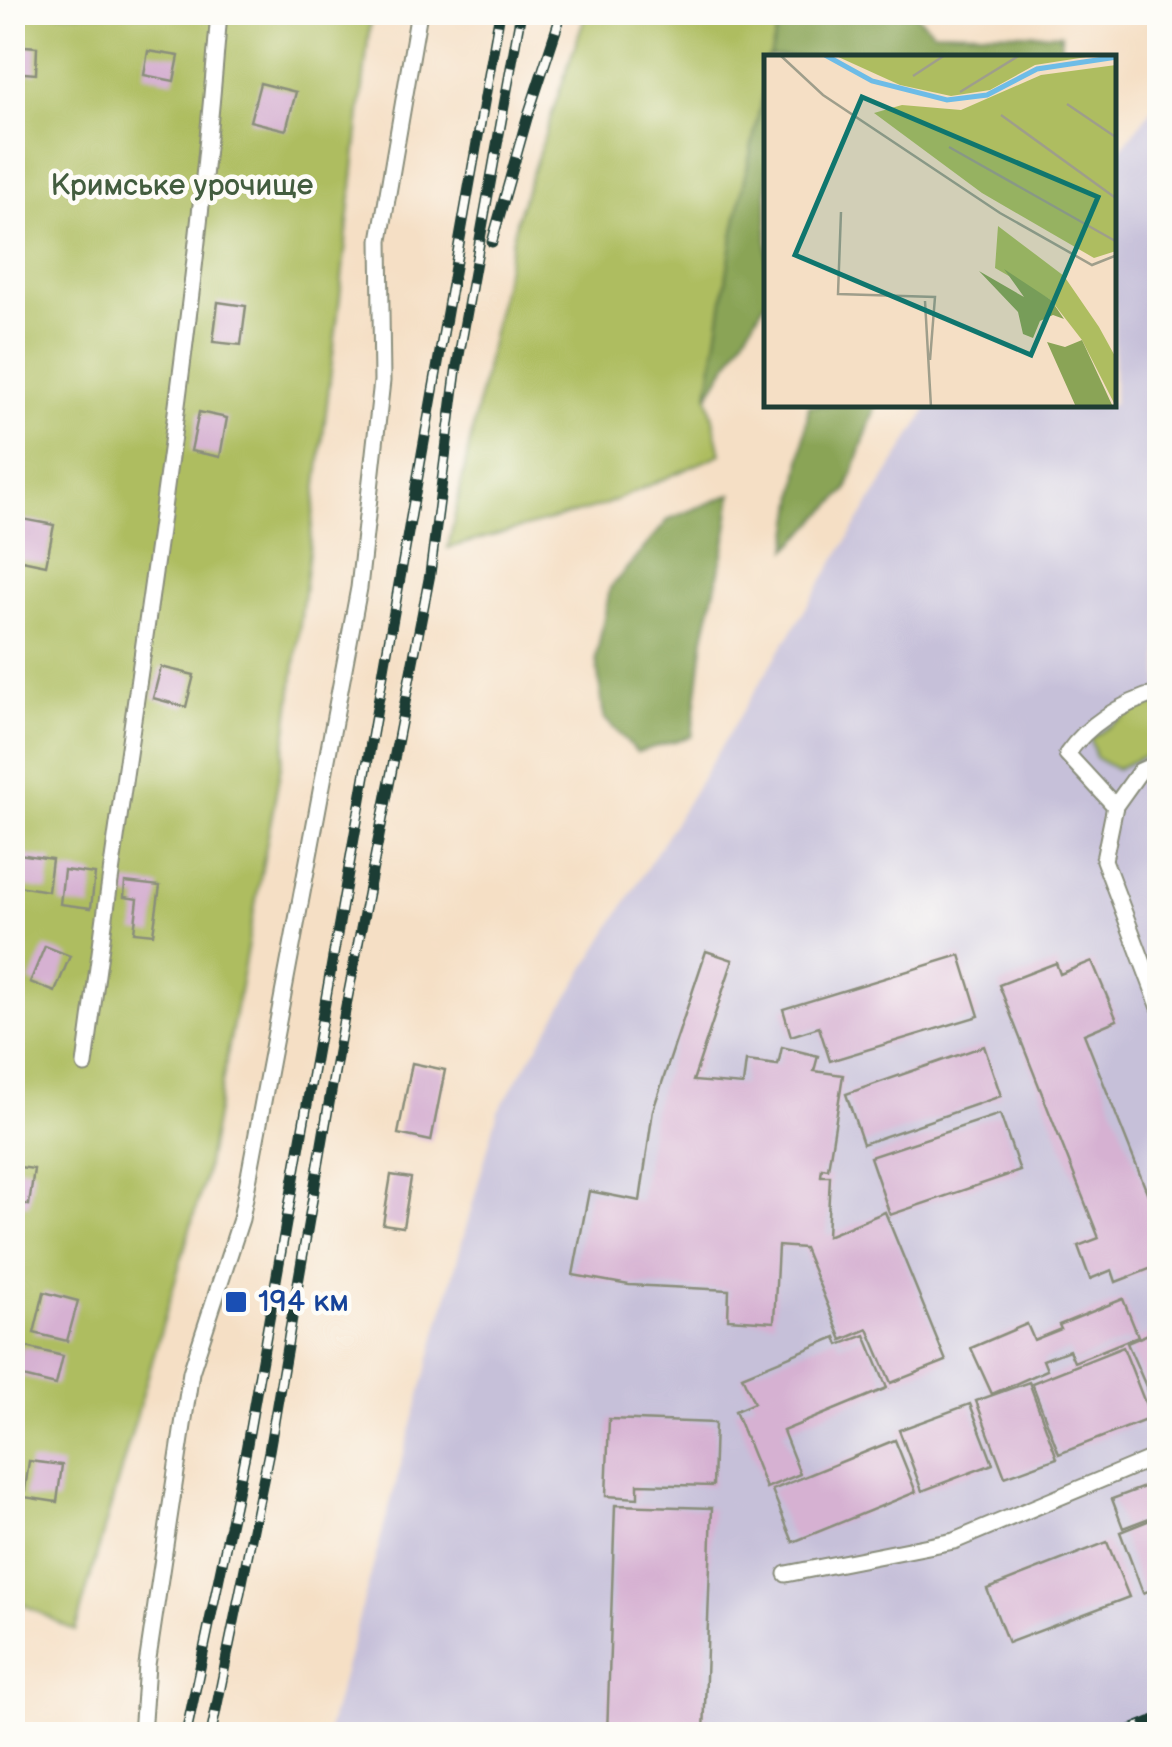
<svg xmlns="http://www.w3.org/2000/svg" width="1172" height="1747" font-family="'Balsamiq Sans',sans-serif">
  <style>
    .industrial { fill: #c6c0d9 }
    .green { fill: #aebd60; stroke: #667d4a; stroke-width: 2.5 }
    .forest { fill: #8aa456; stroke: #547045; stroke-width: 2.5 }
    .building { fill: #d6b1d2 }
    .lines { fill: none; stroke-linecap: round; stroke-linejoin: round }
    .service-casing { stroke: #8a8e7c; stroke-width: 19 }
    .service { stroke: #fff; stroke-width: 15 }
    .rail-casing { stroke: #1f3d34; stroke-width: 11 }
    .rail { stroke: #fdfcf7; stroke-width: 8; stroke-dasharray: 22; stroke-linecap: butt }
    .transit-dot { fill: #1a4fb4; stroke: #fdfcf7; stroke-width: 4 }
    .labels { text-anchor: middle; dominant-baseline: central; stroke-width: 9; stroke-linejoin: round; paint-order: stroke }
    .park-label { font-size: 30px; fill: #435d3f; stroke: #fdfcf7 }
    .transit-label { font-size: 30px; fill: #164399; stroke: #fdfcf7; text-anchor: start }
    .inset-river { fill: none; stroke: #6dbce7; stroke-width: 5 }
    .inset-road { fill: none; stroke: #9f9e8b; stroke-width: 2.5 }
    .view { fill: #0f766e; fill-opacity: 0.15; stroke: #0f766e; stroke-width: 5 }
    .inset-edge { fill: none; stroke: #1f3d34; stroke-width: 5 }
  </style>
  <rect width="100%" height="100%" fill="#fdfcf7"/>
  <filter id="ink" filterUnits="userSpaceOnUse"><feTurbulence type="fractalNoise" baseFrequency=".01" numOctaves="2"/><feDisplacementMap in="SourceGraphic" scale="20" xChannelSelector="R" yChannelSelector="G"/><feConvolveMatrix kernelMatrix="1 2 1 2 8 2 1 2 1" color-interpolation-filters="sRGB"/></filter>
  <filter id="wash" filterUnits="userSpaceOnUse"><feTurbulence type="fractalNoise" baseFrequency=".0048" numOctaves="4" result="noise"/><feDisplacementMap in="SourceGraphic" scale="40" xChannelSelector="R" yChannelSelector="G"/><feGaussianBlur stdDeviation="2.25" result="paint"/><feColorMatrix in="noise" values="0 0 0 0 0 0 0 0 0 0 0 0 0 0 0 0 0 1.4 0 .05"/><feComposite in="paint" operator="in"/></filter>
  <g filter="url(#wash)">
    <rect width="100%" height="100%" fill="#f5dfc5"/>
    <polygon class="industrial" points="1159,100 1159,1734 327,1734 498,1111 930,405 1114,405 1115,156"/>
    <g class="green">
      <polygon points="12,13 371,13 340,297 286,739 204,1180 75,1631 17,1601 12,1593"/>
      <polygon points="586,13 782,13 770,57 767,58 767,73 733,236 708,396 721,454 602,506 448,548 517,217"/>
      <polygon points="1159,703 1159,749 1116,769 1096,758 1090,739 1133,711"/>
    </g>
    <g class="forest">
      <polygon points="782,13 914,13 933,31 1061,34 1062,57 770,57"/>
      <polygon points="767,73 767,299 708,396 733,236"/>
      <polygon points="809,405 876,405 847,490 788,549"/>
      <polygon points="732,494 725,545 704,637 692,736 637,752 604,718 596,658 610,588 669,519"/>
    </g>
    <g id="blocks">
      <g class="building">
        <polygon points="12,45 37,47 36,74 12,72"/>
        <polygon points="148,51 179,56 174,81 144,75"/>
        <polygon points="260,83 296,92 286,130 250,121"/>
        <polygon points="218,302 246,306 241,345 213,342"/>
        <polygon points="199,412 227,418 220,457 191,451"/>
        <polygon points="12,517 54,525 46,565 12,558"/>
        <polygon points="161,667 194,675 186,707 153,698"/>
        <polygon points="12,853 52,859 48,891 12,885"/>
        <polygon points="64,870 95,874 91,908 60,904"/>
        <polygon points="125,882 160,886 153,934 134,932 138,899 124,897"/>
        <polygon points="45,946 70,956 55,992 30,982"/>
        <polygon points="706,951 733,960 693,1081 743,1085 746,1061 778,1065 782,1047 818,1056 814,1071 843,1075 828,1169 822,1168 821,1176 830,1176 827,1236 885,1212 946,1361 891,1383 868,1329 842,1340 804,1248 778,1246 774,1322 728,1319 729,1290 629,1285 573,1275 589,1191 640,1201 653,1110"/>
        <polygon points="960,955 979,1016 830,1061 819,1027 791,1036 783,1009"/>
        <polygon points="1092,961 1117,1020 1084,1034 1160,1225 1160,1265 1116,1282 1112,1270 1090,1279 1078,1246 1099,1238 999,985 1056,963 1060,974"/>
        <polygon points="984,1046 1001,1096 863,1144 846,1094"/>
        <polygon points="412,1063 445,1070 431,1141 398,1134"/>
        <polygon points="1000,1114 1020,1171 890,1215 870,1157"/>
        <polygon points="12,1166 34,1169 29,1205 12,1203"/>
        <polygon points="391,1175 411,1178 403,1227 383,1224"/>
        <polygon points="44,1292 78,1301 67,1341 34,1333"/>
        <polygon points="1123,1299 1138,1336 1074,1362 1069,1350 1043,1360 1047,1370 992,1394 971,1348 1027,1324 1034,1340 1061,1329 1059,1325"/>
        <polygon points="1160,1329 1160,1396 1152,1400 1127,1343"/>
        <polygon points="865,1335 887,1388 783,1431 800,1474 766,1488 735,1411 754,1403 742,1376 836,1337 839,1345"/>
        <polygon points="22,1346 63,1356 56,1385 15,1375"/>
        <polygon points="1123,1347 1151,1418 1059,1454 1032,1383"/>
        <polygon points="1029,1382 1057,1458 1005,1477 976,1401"/>
        <polygon points="970,1404 993,1464 922,1491 899,1430"/>
        <polygon points="609,1419 715,1423 713,1486 638,1484 638,1498 606,1496"/>
        <polygon points="895,1440 916,1492 793,1542 772,1490"/>
        <polygon points="29,1461 62,1465 57,1502 24,1497"/>
        <polygon points="1160,1481 1160,1514 1123,1528 1112,1499"/>
        <polygon points="615,1505 712,1508 704,1734 607,1734"/>
        <polygon points="1160,1516 1160,1587 1143,1593 1120,1532"/>
        <polygon points="1107,1542 1129,1597 1008,1643 987,1589"/>
      </g>
    </g>
  </g>
  <g filter="url(#ink)">
    <use href="#blocks" fill-opacity="0" stroke="#8a8e7c" stroke-width="2.5"/>
    <g class="lines">
      <defs>
        <g id="service">
          <polyline points="1160,762 1140,771 1115,806 1104,860 1160,1008"/>
          <path d="M1115 806 1067 754C1089 723 1123 703 1160 692"/>
          <path d="M85 1065C130 714 192 366 219 12"/>
          <polyline points="786,1574 954,1541 1160,1455"/>
          <polyline points="142,1734 147,1665 191,1372 241,1219 359,588 382,381 380,240 419,12"/>
        </g>
      </defs>
      <use href="#service" class="service-casing"/>
      <use href="#service" class="service"/>
      <defs>
        <g id="rail">
          <polyline points="492,242 527,118 562,12"/>
          <polyline points="186,1734 246,1450 500,12"/>
          <polyline points="211,1734 269,1451 345,1011 430,574 456,372 521,12"/>
          <polyline points="1121,1734 1160,1718"/>
        </g>
      </defs>
      <use href="#rail" class="rail-casing"/>
      <use href="#rail" class="rail"/>
    </g>
  </g>
  <rect class="transit-dot" x="224" y="1290" width="24" height="24" rx="5"/>
  <g class="labels">
    <g class="park-label">
      <text x="182" y="186">Кримське урочище</text>
    </g>
    <g class="transit-label">
      <text x="258" y="1302">194 км</text>
    </g>
  </g>
  <g transform="translate(764 55)">
    <rect width="352" height="352" fill="#f5dfc5"/>
    <path d="M70 0H335L271 10 226 35 187 41 136 30ZM352 10V196L330 203 218 138 110 58 138 50 197 55 277 20ZM234 171 300 221 335 272 352 303V352L318 285 287 245 231 213Z" fill="#aebd60"/>
    <path d="M240 214 287 245 300 264 289 260 276 266 269 283 259 279 254 257 215 216 260 242ZM318 285 349 352H312L283 287 301 292Z" fill="#8aa456"/>
    <path class="inset-river" d="M61 0 108 26 183 45 223 40 273 14 353 2"/>
    <path class="inset-road" d="M16 0 59 40 236 158 328 210 353 200M149 21 181 0M196 37 256 0M303 49 353 83M237 60 353 144M185 92 353 187M77 157 74 239 171 242 166 305M161 246 167 352"/>
    <path class="view" d="M98 42 334 142 267 300 31 200Z"/>
    <rect width="352" height="352" class="inset-edge"/>
  </g>
  <rect width="1172" height="1747" fill="none" stroke="#fdfcf7" stroke-width="50"/>
</svg>
